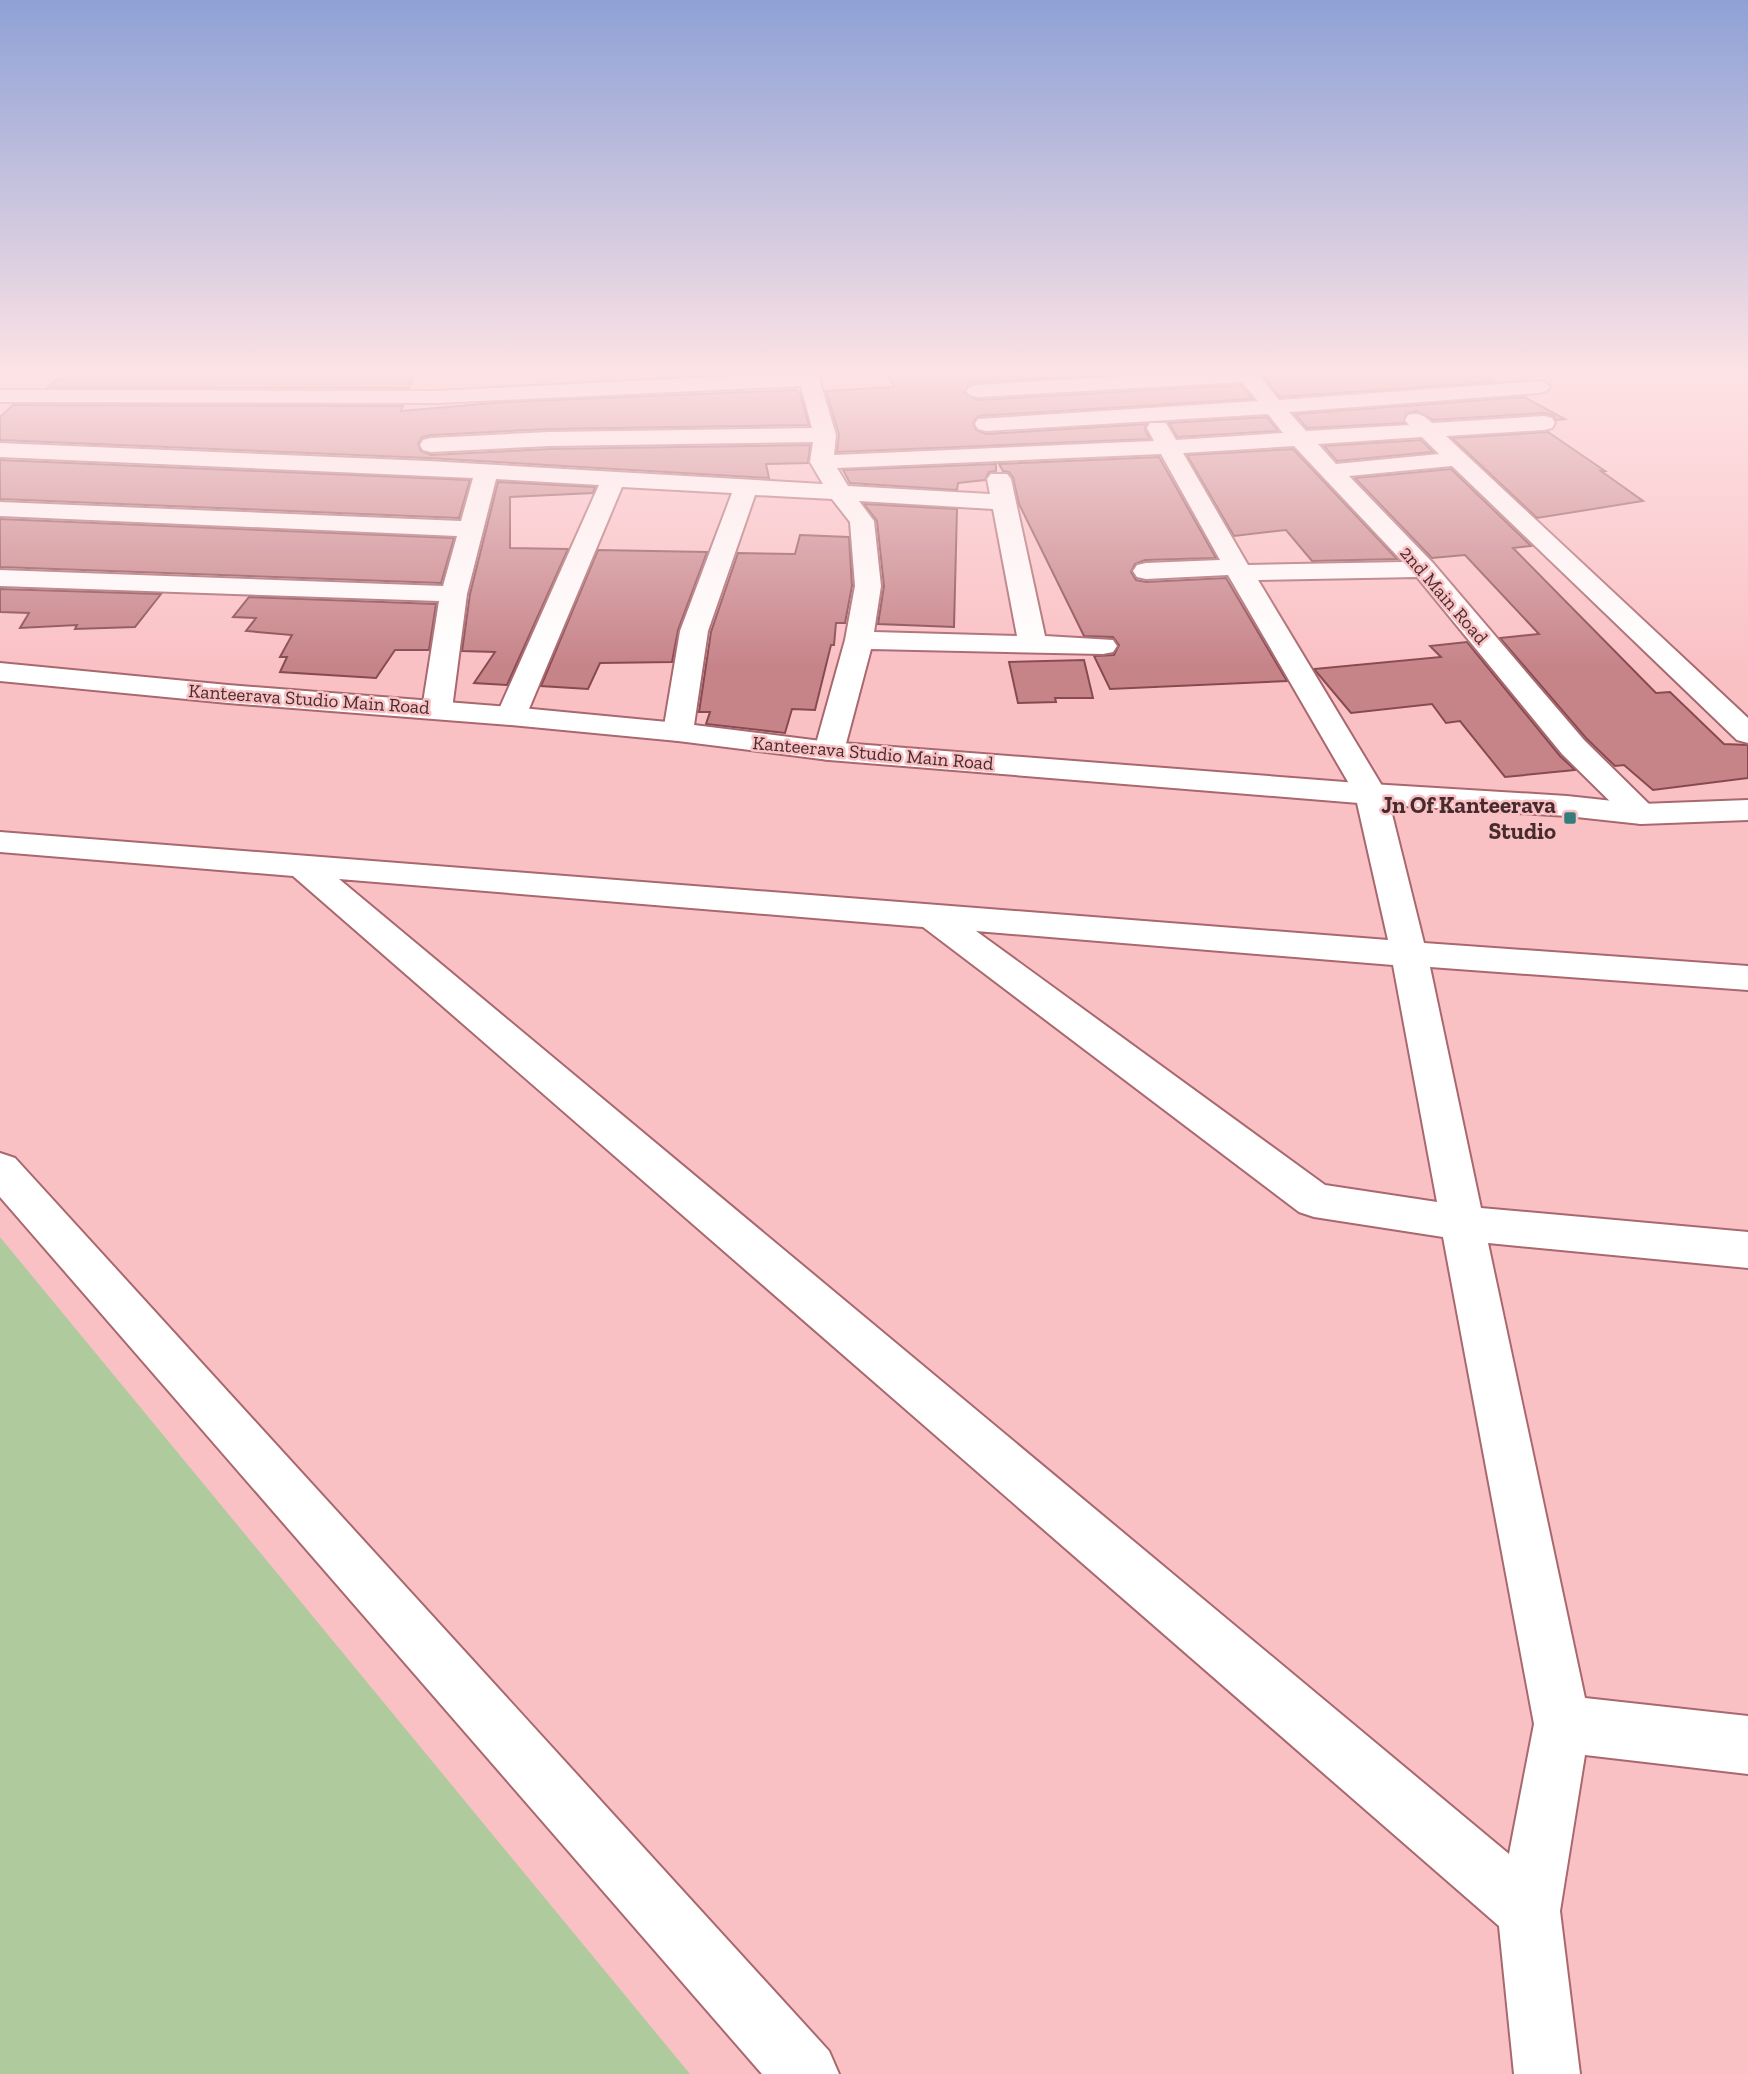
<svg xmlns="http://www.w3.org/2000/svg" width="1748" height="2074" font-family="'Zilla Slab',serif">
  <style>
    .green { fill: #afcb9e }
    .building { fill: #c68489; stroke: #864a50; stroke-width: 2 }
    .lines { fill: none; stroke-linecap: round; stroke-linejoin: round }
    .minor-casing { stroke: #a8686e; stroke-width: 4 }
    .major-casing { stroke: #a8686e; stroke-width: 4 }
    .minor { fill: #fff; fill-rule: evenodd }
    .major { fill: #fff; fill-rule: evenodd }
    .poi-dot { fill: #347d7c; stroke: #fac1c5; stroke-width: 2.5 }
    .labels { text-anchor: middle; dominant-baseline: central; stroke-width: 5; stroke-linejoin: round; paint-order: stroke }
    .far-street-label { font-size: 19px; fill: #472c2e; stroke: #fac1c5 }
    .poi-label { font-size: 23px; font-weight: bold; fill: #472c2e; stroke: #fac1c5; text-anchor: end }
  </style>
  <rect width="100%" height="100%" fill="#fac1c5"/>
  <polygon class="green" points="0,1237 690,2074 0,2074"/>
  <g class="building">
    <polygon points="70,375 413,375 409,388 48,387 57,379 65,379"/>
    <polygon points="888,375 1090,375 969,384 964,393 977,400 1241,385 1253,399 978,416 973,423 976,430 986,434 1146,424 1145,429 1150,439 837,452 839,434 826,391 894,387"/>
    <polygon points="1266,375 1484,375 1495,382 1280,397 1265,379"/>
    <polygon points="796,390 800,393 809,425 549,429 431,435 422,437 418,444 421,451 431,455 549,449 810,445 808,463 766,464 769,478 428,458 0,440 0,417 13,405 403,406 401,411 505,402"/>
    <polygon points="1524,397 1565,419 1556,420 1553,415 1544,413 1433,420 1416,411 1406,414 1404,423 1307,428 1295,414"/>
    <polygon points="1267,417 1278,431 1177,437 1169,423"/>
    <polygon points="1548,432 1605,471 1601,471 1643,501 1537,518 1452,438"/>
    <polygon points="1421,440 1433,452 1337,461 1324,446"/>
    <polygon points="1293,449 1397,559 1312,561 1286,530 1234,536 1187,455"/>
    <polygon points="1159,457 1216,558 1145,560 1135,564 1131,572 1136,580 1146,582 1226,578 1287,681 1110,689 1094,656 1114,655 1119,645 1113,637 1084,636 1019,504 1013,477 1009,472 1003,471 999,464"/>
    <polygon points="0,460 470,480 459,518 0,499"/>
    <polygon points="996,464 996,471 989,472 985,480 958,483 957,490 850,483 843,470"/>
    <polygon points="1451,469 1531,546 1513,548 1656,693 1670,692 1724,744 1748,745 1748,778 1653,790 1624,765 1615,766 1586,738 1500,638 1539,634 1465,555 1432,558 1355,478"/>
    <polygon points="498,482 595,487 593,493 510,497 510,548 568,549 507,685 474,683 495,652 462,651 470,594"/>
    <polygon points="864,504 957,509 954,627 878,624 884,586 877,521"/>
    <polygon points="0,519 454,538 441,583 0,567"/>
    <polygon points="800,535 849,537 852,586 845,623 836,623 834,645 831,645 815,710 792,709 785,733 706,724 710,712 699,712 711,632 738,553 795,554"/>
    <polygon points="598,550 707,552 678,630 672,662 600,663 588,689 541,686"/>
    <polygon points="0,589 161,594 135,627 75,629 77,625 20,628 29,613 0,612"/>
    <polygon points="249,597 436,604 429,650 395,650 376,678 280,672 287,657 280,657 292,635 246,631 256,618 233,617"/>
    <polygon points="1467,642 1560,756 1575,770 1505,777 1460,721 1446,723 1432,704 1351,713 1314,669 1441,657 1430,646"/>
    <polygon points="1084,660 1093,698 1055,698 1056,702 1018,703 1009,662"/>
  </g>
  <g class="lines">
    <defs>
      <g id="minor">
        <path d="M753 375H818L836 435 834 455 1154 441 1147 428 1150 423H1166L1176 440 1283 433 1268 414 986 431 978 429 975 424 978 419 1258 401 1242 382 977 397 970 395 966 391 970 387 977 385 1139 375H1264L1262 379 1279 400 1539 381 1546 383 1550 387 1546 391 1539 393 1289 412 1306 431 1409 425 1405 420 1408 415C1420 412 1424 416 1432 423L1544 416 1552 418 1555 423 1552 428 1544 430 1446 436 1748 718V743L1737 740 1452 466 1349 476 1433 563 1584 740 1652 807 1657 814 1652 821 1641 824 1630 821 1562 754 1417 577 1258 580 1387 794 1424 943 1748 966V990L1430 967 1481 1208 1748 1232V1268L1488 1243 1585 1698 1748 1716V1774L1585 1755 1560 1911 1580 2074H1514L1499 1926 293 876 0 852V832L1388 940 1355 794 1228 575 1146 579 1137 577 1133 571 1137 565 1146 563 1220 560 1161 454 837 468 848 486 990 494 987 479 991 474H1007L1011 479 1045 636 1113 640 1117 646 1113 652 1103 654 871 649 844 751 840 758 829 760 818 758 814 751 845 640 855 586 850 522 832 499 755 495 708 631 693 732 689 738 678 741 667 738 663 732 680 631 732 493 622 487 526 716 522 722 511 725 500 722 496 716 599 485 496 479 467 594 452 709 447 715 437 718 427 715 422 709 439 601 0 586V570L443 586 457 536 0 516V502L461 521 473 478 0 457V443L428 461 823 484 810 462 813 442 549 446 431 452 423 450 420 445 423 440 431 438 549 432 812 428 801 386 436 403 0 402V390L436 391ZM1422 437 1439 454 1336 464 1318 444ZM1294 446 1403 562 1248 565 1183 453ZM859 501 993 509 1017 636 874 632 881 586 874 521ZM339 879 923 927 1299 1212 1314 1217 1443 1237 1534 1724 1509 1854ZM976 931 1393 965 1437 1202 1325 1185Z"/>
        <polygon points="0,1153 15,1158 829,2051 839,2074 762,2074 0,1197"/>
      </g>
      <polygon id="major" points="0,663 228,685 511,707 678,723 829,742 1371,784 1567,796 1641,804 1748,800 1748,820 1641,824 1567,816 1371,804 829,760 678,741 511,725 228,703 0,681"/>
    </defs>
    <use href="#minor" class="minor-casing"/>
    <use href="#major" class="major-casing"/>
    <use href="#minor" class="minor"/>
    <use href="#major" class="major"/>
  </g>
  <linearGradient id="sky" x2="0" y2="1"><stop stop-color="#8ea1d6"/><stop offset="0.56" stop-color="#fde3e5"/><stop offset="1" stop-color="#fde3e5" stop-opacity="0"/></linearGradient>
  <rect width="1748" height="666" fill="url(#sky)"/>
  <rect class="poi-dot" x="1563" y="811" width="14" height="14" rx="3.5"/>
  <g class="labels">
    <g class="far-street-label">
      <text transform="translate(1444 595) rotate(49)">2nd Main Road</text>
      <text transform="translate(309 699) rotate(4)">Kanteerava Studio Main Road</text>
      <text transform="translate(873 753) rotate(5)">Kanteerava Studio Main Road</text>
    </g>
    <g class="poi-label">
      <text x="1556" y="805">Jn Of Kanteerava<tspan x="1556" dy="26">Studio</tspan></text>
    </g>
  </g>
</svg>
